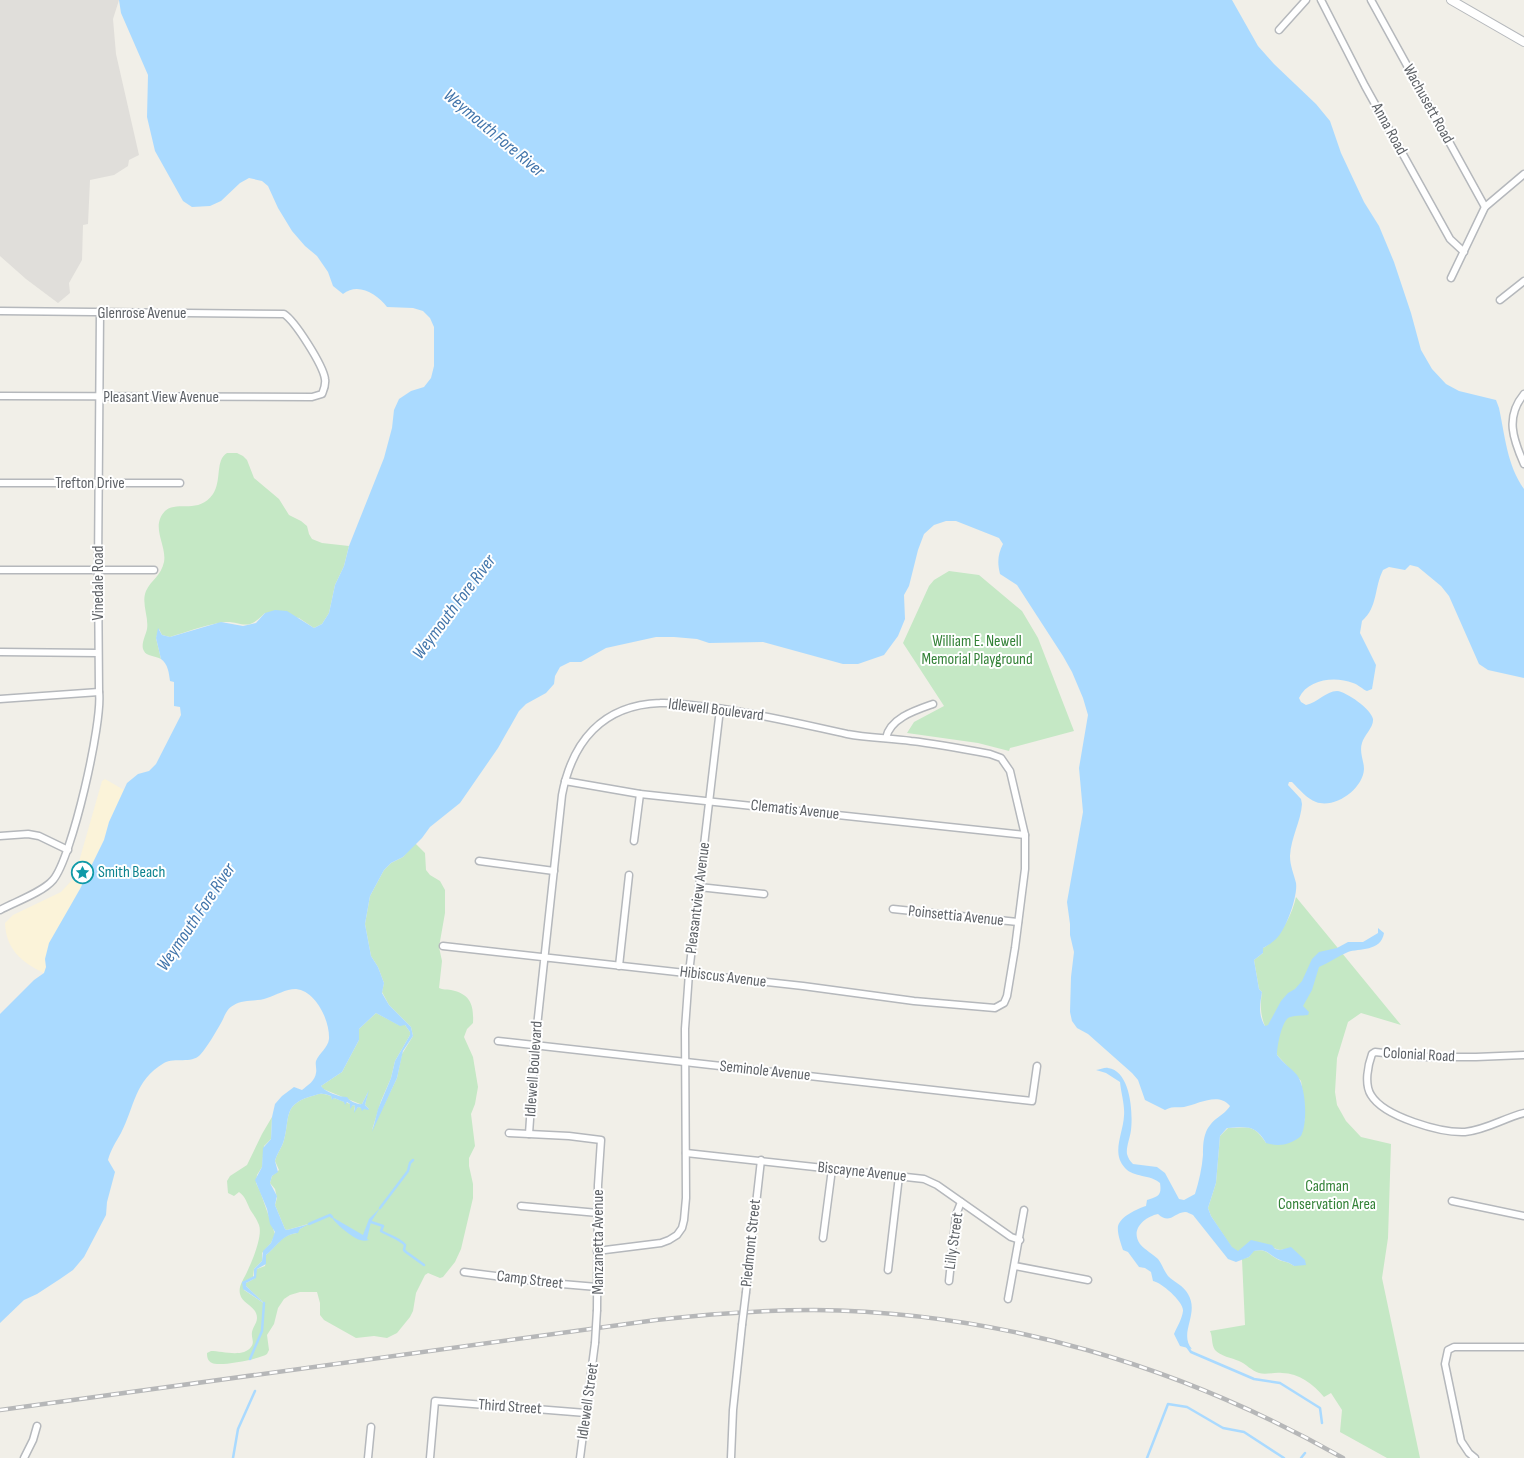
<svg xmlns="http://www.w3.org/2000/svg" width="1524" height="1458" font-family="'Sofia Sans Condensed',sans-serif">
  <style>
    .industrial { fill: #e0deda }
    .green { fill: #c5e8c5 }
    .sand { fill: #fbf3d9 }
    .water { fill: #aadaff }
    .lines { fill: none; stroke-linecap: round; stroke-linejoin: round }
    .stream { stroke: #aadaff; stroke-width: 2.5 }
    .minor-casing { stroke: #b5b8bc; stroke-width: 9 }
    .tertiary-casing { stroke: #b5b8bc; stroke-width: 10 }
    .minor { stroke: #fff; stroke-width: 6 }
    .tertiary { stroke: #fff; stroke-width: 8 }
    .rail-casing { stroke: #b6b7b8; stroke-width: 4.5 }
    .rail { stroke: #fff; stroke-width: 2.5; stroke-dasharray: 8; stroke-linecap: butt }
    .minor-bridge-casing { stroke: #b5b8bc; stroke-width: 9; stroke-linecap: butt }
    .minor-bridge { stroke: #fff; stroke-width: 6 }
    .labels { text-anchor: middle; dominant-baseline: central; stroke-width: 4; stroke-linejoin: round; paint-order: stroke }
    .street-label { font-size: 16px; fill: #5f6368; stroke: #fff }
    .park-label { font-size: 16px; fill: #348238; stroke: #fff }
    .culture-label { font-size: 16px; fill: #0d838f; stroke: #fff; text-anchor: start }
    .water-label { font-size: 18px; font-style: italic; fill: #4174aa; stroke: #fff }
  </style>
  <rect width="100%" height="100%" fill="#f1efe8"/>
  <polygon class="industrial" points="0,0 119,0 113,19 116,54 139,155 129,160 128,166 114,175 90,180 88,224 83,225 82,260 69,283 70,293 58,303 26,279 0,256"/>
  <g class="green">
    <path d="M227 453H237L243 456 247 460 254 478 279 499 289 515 301 521 307 526 309 534 312 539 322 543 349 546 344 566 335 585 329 613 322 624 314 628 299 618 265 613C244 635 241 618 219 623 202 626 186 632 170 637L162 635 159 629 156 638 161 659C156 656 146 656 144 651 140 645 146 635 147 629 149 617 141 603 146 591 151 580 161 576 164 562 167 545 150 527 165 511 177 500 198 515 213 494 222 481 215 460 227 453Z"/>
    <polygon points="949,571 979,575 1022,611 1038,638 1074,731 1010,748 1009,751 978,743 907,733 914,722 944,706 903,643 929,586 934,580"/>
    <path d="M415 843 425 853 426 870 430 875 440 881 445 890V913L439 947 442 961 439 988C443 990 446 989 451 990 470 994 474 1004 473 1023L467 1029 464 1037 473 1057 478 1087 475 1104 471 1114 475 1146 469 1158V1166L473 1184V1198L461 1249 455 1262 443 1277 440 1278 428 1273 425 1275 416 1293 413 1311 410 1317 397 1333 387 1338 374 1336 356 1338 324 1320 320 1315V1303L317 1292H300L290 1295 284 1299 278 1308 274 1324 267 1335 269 1350 267 1354C260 1359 219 1367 212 1363 208 1361 207 1358 207 1353L211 1351C222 1351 243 1358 251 1347 255 1342 251 1338 252 1332 253 1327 257 1323 257 1318 257 1306 242 1304 240 1294 238 1286 244 1279 247 1272 252 1261 263 1236 259 1225 257 1220 254 1215 251 1211 247 1204 246 1197 239 1192L234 1196 228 1193 227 1181 230 1176 247 1165 262 1134 272 1117 271 1139 264 1146 262 1167 257 1175 256 1183 260 1191 275 1234 271 1243 262 1253V1261L254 1269 253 1277 243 1282 244 1290 265 1304 246 1286V1283C261 1275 252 1280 257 1269L265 1266 266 1261V1255C278 1246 280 1235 297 1233L300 1229 308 1224 287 1230 285 1229 275 1205 277 1198 275 1189 270 1183 272 1176 279 1170 275 1161C277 1153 282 1148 284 1140 290 1119 283 1105 309 1097 320 1094 319 1092 331 1096L332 1099 334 1098 350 1104V1107L353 1105 355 1106 354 1111 358 1107 369 1109 365 1105 368 1092 362 1104H360L323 1089 321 1086 342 1072 359 1040V1029L376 1013 399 1025H405L410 1032V1035L395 1061 391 1078 381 1101 372 1130 397 1078 402 1054 413 1036 411 1027 389 1005 382 992 384 983 378 967 371 956 365 924 370 896 384 870 391 863 403 857Z"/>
    <path d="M1296 897 1401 1025 1361 1013 1348 1022 1337 1058 1335 1092 1337 1105 1346 1121 1361 1137 1391 1144 1388 1238 1382 1278 1420 1458H1387L1340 1432 1342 1410 1331 1393 1324 1397C1313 1384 1299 1373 1282 1373 1274 1372 1266 1375 1259 1373 1252 1371 1246 1364 1239 1361 1232 1358 1220 1356 1215 1350 1211 1344 1213 1337 1210 1331L1245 1325 1242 1259 1249 1257 1253 1251C1268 1248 1268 1255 1279 1260 1285 1262 1289 1262 1294 1266L1291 1248 1280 1250 1251 1241 1238 1252 1232 1248 1211 1216 1208 1208 1216 1183 1220 1136 1228 1128C1249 1128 1253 1123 1266 1143L1305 1120 1304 1101 1301 1081 1277 1055V1050C1265 1026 1258 1019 1262 992L1259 989 1254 960 1263 953V948C1280 939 1292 915 1296 897Z"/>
  </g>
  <path class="sand" d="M105 779 124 790 109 822 104 840 45 959 46 967 44 973C21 962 6 949 5 923L13 915 61 892 72 880 78 865 102 781Z"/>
  <g class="water">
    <path d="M119 0H1232L1258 46 1274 64 1316 104 1330 121 1341 153 1364 202 1379 226 1394 262 1411 313 1421 350 1432 369 1446 384 1459 391 1496 400 1499 408C1505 436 1507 465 1524 489V678L1488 670 1479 664 1449 596 1441 586 1418 567 1410 565 1405 570 1389 567 1383 570C1374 588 1378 607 1362 621L1360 633 1376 665 1372 689 1367 691C1362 689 1359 685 1353 683 1335 676 1308 679 1299 698L1301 702 1306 705C1317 703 1326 691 1337 691 1347 692 1371 709 1373 719 1374 727 1364 735 1362 743 1359 752 1364 761 1364 769 1363 789 1335 809 1316 802 1307 799 1299 789 1292 782H1289L1288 785 1301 799 1302 804C1301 821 1291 837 1290 856 1290 866 1294 874 1296 883 1298 896 1286 930 1276 939 1272 943 1268 945 1263 948V953L1254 960 1259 989 1262 992C1260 1004 1258 1015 1265 1026L1268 1025 1281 1001 1288 993 1295 989 1302 981 1312 959 1319 952 1337 948 1348 942H1363L1378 933V928L1384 933C1381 952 1359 948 1348 952 1338 956 1329 963 1319 967L1312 990 1303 1006 1309 1012 1308 1015C1302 1016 1293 1015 1288 1018 1281 1024 1277 1047 1277 1055 1283 1063 1291 1068 1297 1075 1306 1087 1308 1123 1301 1136 1290 1145 1279 1147 1266 1143 1255 1124 1247 1127 1227 1128L1220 1136 1216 1183 1208 1208 1211 1216 1232 1247 1238 1251 1251 1240 1272 1245 1275 1249 1280 1250 1291 1247 1305 1260 1306 1265 1294 1266C1289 1262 1285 1262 1280 1260 1268 1255 1268 1248 1254 1251L1249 1257 1236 1262 1228 1259 1193 1215C1190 1214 1188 1212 1185 1212 1173 1213 1170 1225 1158 1214 1144 1217 1130 1230 1140 1244 1145 1250 1153 1254 1158 1259 1162 1264 1164 1271 1168 1276 1174 1282 1184 1286 1188 1294 1200 1314 1178 1333 1192 1349L1180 1346 1174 1334C1177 1327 1182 1319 1183 1311 1184 1302 1161 1282 1153 1281L1151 1272 1145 1268 1139 1267 1128 1252 1123 1250C1121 1243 1117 1234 1118 1226 1121 1216 1137 1209 1146 1206L1147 1200C1158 1196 1162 1196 1160 1183 1150 1174 1134 1178 1125 1168 1111 1153 1123 1134 1124 1116 1125 1105 1121 1093 1120 1082L1106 1073 1096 1070C1100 1070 1105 1067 1108 1068 1131 1071 1133 1114 1131 1130 1130 1138 1126 1147 1127 1154 1128 1158 1130 1161 1133 1164L1157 1167 1165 1173 1179 1199 1184 1200 1195 1194C1199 1181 1202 1168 1203 1155 1203 1147 1203 1140 1206 1132 1213 1117 1224 1116 1230 1106 1218 1092 1199 1104 1184 1107 1177 1108 1172 1106 1165 1110L1145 1100 1138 1080 1132 1073 1088 1034 1077 1028 1072 1021 1070 1012 1071 977 1074 952 1070 935V924L1067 902 1083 812 1079 768 1088 715 1083 698 1072 672 1063 656 1017 585 1000 574C997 562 998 554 1003 544L999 538 956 521H946L934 525 924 534 918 550 909 586 904 595 905 619 898 636 884 655 858 664H843L763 642 709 643 697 639 674 637H656L606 648 581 662H570L560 667 555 676 554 684 546 693 526 704 519 711 498 748 460 803 430 827 422 838 403 857 391 863 384 870 370 896 365 924 371 956 378 967 384 983 382 993 389 1005 411 1027 413 1036 403 1051 397 1078 372 1132 378 1109 391 1078 395 1061 410 1035V1032L405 1025 400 1026 376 1013 359 1029V1040L342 1072 321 1086C325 1092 339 1097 347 1097 349 1101 358 1105 362 1104L369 1090 365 1105 369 1109 368 1110 364 1109 362 1111 361 1108 358 1107 354 1113 355 1106 353 1105 350 1109V1104L347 1102 345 1105 344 1102 334 1098 332 1100 331 1096C320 1092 320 1094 309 1097 283 1105 290 1119 284 1140 282 1148 277 1153 275 1161L278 1172 272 1176 270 1183 277 1196 275 1205 285 1229 287 1230 309 1224 300 1229 298 1233C282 1234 277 1247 266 1255V1264L257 1269 256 1278 246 1283V1286L265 1304 243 1289 242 1282 254 1276V1269L262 1261 263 1251 271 1243 275 1232 270 1224 267 1209 255 1180 262 1167 263 1148 271 1139 272 1117 275 1104 282 1096 294 1087 302 1090C308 1085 315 1081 316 1073 317 1069 315 1065 316 1061 319 1053 328 1048 329 1039 330 1021 316 991 296 989 285 989 277 995 267 998 257 1002 242 999 234 1005 226 1009 225 1016 221 1023 215 1033 208 1046 200 1055 191 1064 175 1057 164 1063 134 1081 135 1106 121 1133 116 1142 111 1149 108 1160L115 1172 107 1202 106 1215 84 1257 73 1270 60 1279 37 1294 24 1300 0 1323V1014L34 980 44 973 46 967 45 959 49 943 80 889 104 840 109 822 127 783 138 774 149 771 156 764 181 715 180 707 174 706V682L170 681C169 673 168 664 161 659L156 638 158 628 162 635 170 637 221 622 243 626 256 623 265 613 275 610 287 611 314 628 322 624 329 613 335 585 344 566 349 546 384 458 392 428 394 410 399 399 411 391 424 387 431 378 434 366V327L430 318 423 311 413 308 387 307C377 294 358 282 343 294L333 286 328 272 317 256 305 246 292 231 278 208 268 186 262 181 249 178 240 183 221 201 210 206 192 207 183 201 155 151 147 117 148 75 121 13Z"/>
    <path d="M380 1208 371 1222 367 1239 369 1240C366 1241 363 1241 360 1240 353 1238 334 1223 332 1217L363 1235 369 1219Z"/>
  </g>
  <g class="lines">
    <g class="stream">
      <polyline points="380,1208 408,1171 410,1163 413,1160"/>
      <path d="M371 1222 383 1226 381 1231C389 1236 399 1238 405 1245L404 1250 406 1252 424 1265"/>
      <polyline points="309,1224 330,1215 332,1217"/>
      <polyline points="1186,1345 1191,1352 1254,1379 1280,1383 1320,1408 1322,1423"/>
      <polyline points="250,1359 262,1331 264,1303"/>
      <polyline points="233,1458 238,1429 255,1391"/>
      <polyline points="1147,1458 1168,1404 1187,1407 1223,1428 1244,1432 1284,1458"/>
      <polyline points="1301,1458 1305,1453"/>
    </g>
    <defs>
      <g id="minor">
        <polyline points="1321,0 1365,86 1450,239 1464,252"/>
        <polyline points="1371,0 1485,207"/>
        <polyline points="1279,30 1306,0"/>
        <polyline points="1451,278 1485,207 1524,174"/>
        <polyline points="1500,300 1524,281"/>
        <path d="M0 311 284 314C295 321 323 365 325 379 326 385 324 389 322 394L312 397 0 396"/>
        <path d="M1524 394C1505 417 1513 439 1524 464"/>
        <polyline points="0,483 180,483"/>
        <polyline points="0,570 154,570"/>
        <polyline points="0,652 98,653"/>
        <polyline points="0,699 99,692"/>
        <path d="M886 738C890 718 916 710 933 704"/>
        <polyline points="565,781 640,794 1025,835"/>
        <polyline points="0,836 28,834 39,836 68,850"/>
        <polyline points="634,841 640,794"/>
        <polyline points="479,861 554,871"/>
        <polyline points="699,887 764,894"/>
        <polyline points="893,909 1018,922"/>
        <path d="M0 910C15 902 43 892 53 880 72 858 103 721 99 692L98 570 100 312"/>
        <path d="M443 946 803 986 914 1001 995 1008 1004 1003 1007 996 1015 948 1025 869V835L1010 771 1001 758 990 754C964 749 938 744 911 741 890 738 868 738 847 734 801 724 756 713 709 707 693 706 676 702 660 703 602 705 572 742 562 795L535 1045 529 1134"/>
        <polyline points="619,966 629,875"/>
        <polyline points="498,1041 1032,1101 1037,1066"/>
        <path d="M1524 1055 1476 1057H1421L1375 1052 1372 1054C1368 1065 1364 1084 1371 1095 1384 1117 1441 1133 1465 1132 1486 1130 1504 1118 1524 1113"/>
        <polyline points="509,1133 569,1136 601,1140 598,1185 597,1310"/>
        <polyline points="686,1153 924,1179 937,1185 1011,1237 1020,1240"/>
        <polyline points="1452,1201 1524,1216"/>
        <polyline points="521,1206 598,1213"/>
        <polyline points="823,1238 832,1169"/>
        <polyline points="597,1251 661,1243 669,1240 677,1235 682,1228 684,1220 686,1198 685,1029 689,973 720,709"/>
        <polyline points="1015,1266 1088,1280"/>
        <polyline points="888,1270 899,1176"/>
        <polyline points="464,1272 550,1283 597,1287"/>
        <polyline points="949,1281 956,1215 961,1202"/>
        <polyline points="746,1292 761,1160"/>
        <polyline points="1008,1299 1024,1210"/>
        <polyline points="24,1458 33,1440 37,1426"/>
        <polyline points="368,1458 371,1427"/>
        <polyline points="430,1458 435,1401 586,1413"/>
        <polyline points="580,1458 595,1343"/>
        <polyline points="731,1458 733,1410 742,1325"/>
        <polyline points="1475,1458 1469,1453 1461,1441 1445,1364 1448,1350 1454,1347 1524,1347"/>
      </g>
      <polyline id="tertiary" points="1451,0 1524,42"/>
    </defs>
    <use href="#minor" class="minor-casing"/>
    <use href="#tertiary" class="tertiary-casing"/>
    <use href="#minor" class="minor"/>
    <use href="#tertiary" class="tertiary"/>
    <defs>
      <path id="rail" d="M0 1410 656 1320C708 1314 761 1310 814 1310 1001 1312 1181 1366 1343 1458"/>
    </defs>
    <use href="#rail" class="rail-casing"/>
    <use href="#rail" class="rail"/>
    <defs>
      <g id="minor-bridge">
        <polyline points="742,1325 746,1292"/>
        <polyline points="595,1343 597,1310"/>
      </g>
    </defs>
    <use href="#minor-bridge" class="minor-bridge-casing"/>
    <use href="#minor-bridge" class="minor-bridge"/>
  </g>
  <defs>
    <symbol id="sight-ring" viewBox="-11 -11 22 22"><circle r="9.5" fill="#fff" stroke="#0f9aa8" stroke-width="1.5"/><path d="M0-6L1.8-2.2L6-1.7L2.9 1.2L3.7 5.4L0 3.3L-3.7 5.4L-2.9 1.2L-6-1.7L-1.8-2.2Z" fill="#0f9aa8"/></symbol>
  </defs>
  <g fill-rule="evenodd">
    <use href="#sight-ring" x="70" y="860" width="25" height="25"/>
  </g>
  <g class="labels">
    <g class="street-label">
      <text transform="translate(1428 104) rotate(61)">Wachusett Road</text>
      <text transform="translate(1389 129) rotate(61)">Anna Road</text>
      <text x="142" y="313">Glenrose Avenue</text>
      <text x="161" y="397">Pleasant View Avenue</text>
      <text x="90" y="483">Trefton Drive</text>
      <text transform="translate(98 583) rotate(-90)">Vinedale Road</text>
      <text transform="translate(716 710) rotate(7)">Idlewell Boulevard</text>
      <text transform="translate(795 810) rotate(6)">Clematis Avenue</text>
      <text transform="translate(698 898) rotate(-83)">Pleasantview Avenue</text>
      <text transform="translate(956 916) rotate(6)">Poinsettia Avenue</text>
      <text transform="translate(723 977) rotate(7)">Hibiscus Avenue</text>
      <text transform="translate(1419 1055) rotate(3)">Colonial Road</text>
      <text transform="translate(534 1069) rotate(-86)">Idlewell Boulevard</text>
      <text transform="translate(765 1071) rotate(6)">Seminole Avenue</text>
      <text transform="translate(862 1172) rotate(6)">Biscayne Avenue</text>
      <text transform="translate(954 1241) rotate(-82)">Lilly Street</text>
      <text transform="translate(598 1242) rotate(-90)">Manzanetta Avenue</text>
      <text transform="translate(751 1243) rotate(-84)">Piedmont Street</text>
      <text transform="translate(530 1280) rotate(7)">Camp Street</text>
      <text transform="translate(588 1401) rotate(-82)">Idlewell Street</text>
      <text transform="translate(510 1407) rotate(4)">Third Street</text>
    </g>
    <g class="park-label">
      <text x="977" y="641">William E. Newell<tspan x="977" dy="18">Memorial Playground</tspan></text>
      <text x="1327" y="1186">Cadman<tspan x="1327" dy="18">Conservation Area</tspan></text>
    </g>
    <g class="culture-label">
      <text x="98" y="872">Smith Beach</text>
    </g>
    <g class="water-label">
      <text transform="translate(494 133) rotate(40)">Weymouth Fore River</text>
      <text transform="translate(454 607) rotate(-53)">Weymouth Fore River</text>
      <text transform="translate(196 917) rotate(-56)">Weymouth Fore River</text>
    </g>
  </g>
</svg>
